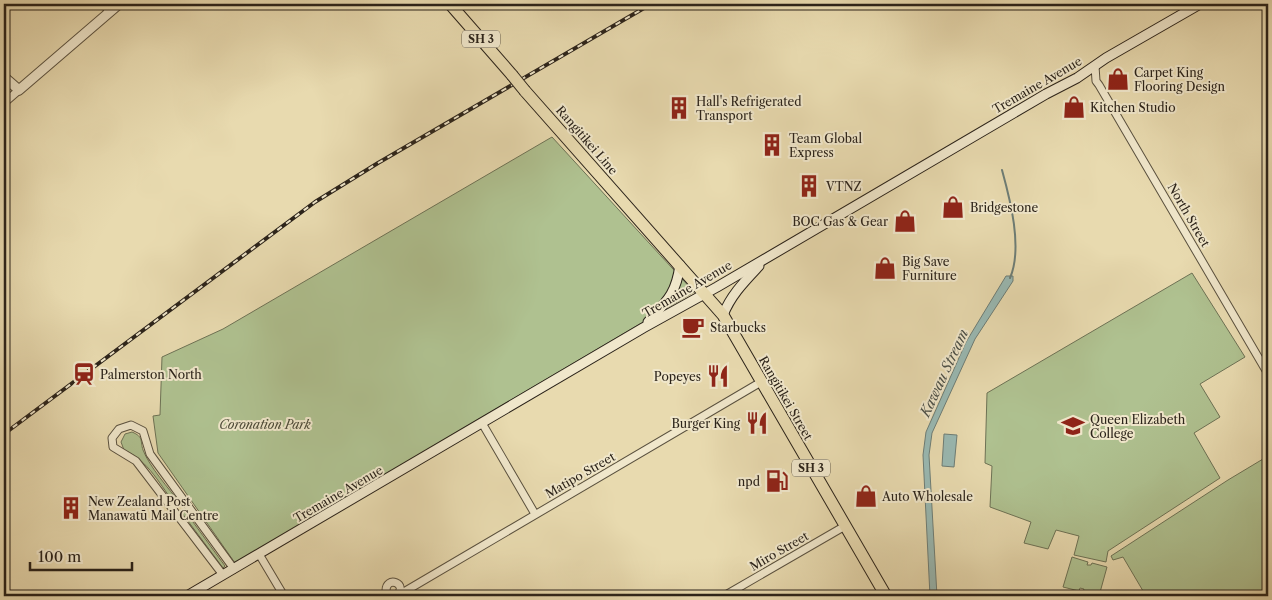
<svg xmlns="http://www.w3.org/2000/svg" width="1272" height="600" font-family="'Libre Caslon Text',serif">
  <style>
    .green { fill: #afc190; stroke: #6d7255 }
    .water { fill: #99b9b3; stroke: #6d7d76 }
    .lines { fill: none; stroke-linecap: round; stroke-linejoin: round }
    .stream { stroke: #6d7d76; stroke-width: 2 }
    .minor-casing { stroke: #5a513f; stroke-width: 9 }
    .tertiary-casing { stroke: #5a513f; stroke-width: 11 }
    .secondary-casing { stroke: #2b231a; stroke-width: 11 }
    .trunk-casing { stroke: #2b231a; stroke-width: 13 }
    .minor { stroke: #f0e7cb; stroke-width: 7 }
    .tertiary { stroke: #f0e7cb; stroke-width: 9 }
    .secondary { stroke: #f0e7cb; stroke-width: 9 }
    .trunk { stroke: #e8daaf; stroke-width: 11 }
    .rail-casing { stroke: #2b231a; stroke-width: 4 }
    .rail { stroke: #f0e7cb; stroke-width: 2; stroke-dasharray: 5.5; stroke-linecap: butt }
    .trunk-bridge-casing { stroke: #2b231a; stroke-width: 13; stroke-linecap: butt }
    .trunk-bridge { stroke: #e8daaf; stroke-width: 11 }
    .labels { text-anchor: middle; dominant-baseline: central; stroke-width: 4; stroke-linejoin: round; paint-order: stroke }
    .shield { fill: #f0e7cb; stroke: #665e4f; stroke-width: 1 }
    .shield-label { font-size: 11px; font-weight: bold; fill: #2b231a }
    .poi-label { font-size: 12px; fill: #2b231a; stroke: #f0e7cb; text-anchor: start }
    .street-label { font-size: 12px; fill: #2b231a; stroke: #f0e7cb }
    .park-label { font-size: 12px; font-style: italic; fill: #4c4a38; stroke: #f0e7cb }
    .water-label { font-size: 14px; font-style: italic; fill: #4c5048; stroke: #f0e7cb }
  </style>
  <rect width="100%" height="100%" fill="#e8daaf"/>
  <filter id="stains"><feTurbulence type="fractalNoise" baseFrequency=".004" numOctaves="4"/><feColorMatrix values="0 0 0 0 .2 0 0 0 0 .09 0 0 0 0 .02 0 0 0 .5 -.17"/></filter>
  <radialGradient id="worn" r=".72"><stop offset=".6" stop-color="#630" stop-opacity="0"/><stop offset="1" stop-color="#630" stop-opacity=".3"/></radialGradient>
  <g class="green">
    <polygon points="552,137 694,292 235,563 158,453 153,416 160,415 162,357 223,329"/>
    <polygon points="1192,273 1245,357 1200,384 1220,417 1194,433 1220,478 1108,551 1106,562 1074,555 1079,536 1056,530 1048,549 1024,543 1031,522 990,507 992,466 985,463 987,393"/>
    <path d="M132 432C144 437 140 441 143 450 149 466 169 489 180 503L176 506C161 486 148 460 124 450L121 442 125 434Z"/>
    <polygon points="1268,456 1268,596 1146,596 1123,557 1113,560 1111,556 1228,480"/>
    <polygon points="185,511 225,566 223,568 182,513"/>
    <polygon points="1072,557 1088,562 1087,565 1091,565 1092,563 1107,567 1099,596 1083,592 1084,589 1080,588 1079,591 1063,587"/>
  </g>
  <g class="water">
    <polygon points="1006,276 1013,276 1013,281 975,339 932,433 929,455 937,596 930,596 923,455 926,432 966,342"/>
    <polygon points="944,434 957,435 954,467 942,466"/>
  </g>
  <g class="lines">
    <path class="stream" d="M1002 170C1010 199 1023 248 1010 278"/>
    <defs>
      <g id="minor">
        <polyline points="103,4 110,12"/>
        <polyline points="1267,4 1268,6"/>
        <polyline points="1095,66 1096,81 1099,85 1268,374"/>
        <polyline points="4,103 19,90"/>
        <polyline points="482,423 535,514"/>
        <polyline points="259,554 284,596"/>
        <polyline points="223,575 136,461 113,447 112,438 119,429 131,425 143,431 150,454 234,569"/>
        <path d="M390 596 386 592C385 574 410 584 396 596"/>
        <polyline points="397,596 761,382"/>
        <polyline points="724,596 845,526"/>
      </g>
      <polyline id="tertiary" points="4,77 19,90 119,4"/>
      <g id="secondary">
        <path d="M723 315C731 295 744 282 759 266"/>
        <path d="M648 322C667 301 676 294 680 265"/>
        <polyline points="187,596 643,328 717,287 1046,94 1077,78 1106,58 1200,4"/>
      </g>
      <g id="trunk">
        <polyline points="450,4 512,75"/>
        <polyline points="525,91 723,315 886,596"/>
      </g>
    </defs>
    <use href="#minor" class="minor-casing"/>
    <use href="#tertiary" class="tertiary-casing"/>
    <use href="#secondary" class="secondary-casing"/>
    <use href="#trunk" class="trunk-casing"/>
    <use href="#minor" class="minor"/>
    <use href="#tertiary" class="tertiary"/>
    <use href="#secondary" class="secondary"/>
    <use href="#trunk" class="trunk"/>
    <defs>
      <polyline id="rail" points="4,434 315,202 378,163 651,4"/>
    </defs>
    <use href="#rail" class="rail-casing"/>
    <use href="#rail" class="rail"/>
    <defs>
      <polyline id="trunk-bridge" points="512,75 525,91"/>
    </defs>
    <use href="#trunk-bridge" class="trunk-bridge-casing"/>
    <use href="#trunk-bridge" class="trunk-bridge"/>
  </g>
  <defs>
    <symbol id="shop-bare" viewBox="-9 -9 18 18"><path d="M-5-2.5h2.3a2.7 3.5 0 0 1 5.4 0H5L5.5 6h-11ZM-1.5-2.5h3a1.5 2.3 0 0 0-3 0Z" fill="#8f2418" stroke="#f0e7cb" stroke-width="2.5" paint-order="stroke"/></symbol>
    <symbol id="building-bare" viewBox="-9 -9 18 18"><path d="M-4-6H4V6H1V3H-1V6H-4ZM-2.5-4.3h1.7v1.8h-1.7ZM.8-4.3h1.7v1.8H.8ZM-2.5-1h1.7V.8h-1.7ZM.8-1h1.7V.8H.8Z" fill="#8f2418" stroke="#f0e7cb" stroke-width="2.5" paint-order="stroke"/></symbol>
    <symbol id="cafe-bare" viewBox="-9 -9 18 18"><path d="M-5.5-4.5H6V0H3Q3 3.5 0 3.5H-2.5Q-5.5 3.5-5.5 0ZM3-3.2v2h1.7v-2ZM-6 4.5H4V6H-6Z" fill="#8f2418" stroke="#f0e7cb" stroke-width="2.5" paint-order="stroke"/></symbol>
    <symbol id="station-bare" viewBox="-9 -9 18 18"><path d="M-3-6H3Q5-6 5-4V2Q5 4 3 4L4.5 6H3L1.5 4h-3L-3 6H-4.5L-3 4Q-5 4-5 2V-4Q-5-6-3-6ZM-3.5-4v3h7v-3ZM-3.5 1v1.5H-2V1ZM2 1v1.5H3.5V1Z" fill="#8f2418" stroke="#f0e7cb" stroke-width="2.5" paint-order="stroke"/></symbol>
    <symbol id="restaurant-bare" viewBox="-9 -9 18 18"><path d="M-5-6h1v4h1v-4h1v4h1v-4h1v5L-1.5 .5V6h-2V.5L-5-1ZM5-6V6H3V1.5H1.5Q1.5-4 5-6Z" fill="#8f2418" stroke="#f0e7cb" stroke-width="2.5" paint-order="stroke"/></symbol>
    <symbol id="school-bare" viewBox="-9 -9 18 18"><path d="M0-5L7-2L0 1L-7-2ZM-4 1L0 2.5L4 1V4Q0 6-4 4Z" fill="#8f2418" stroke="#f0e7cb" stroke-width="2.5" paint-order="stroke"/></symbol>
    <symbol id="fuel-bare" viewBox="-9 -9 18 18"><path d="M-5.5-6h7V0h2V4h1.3V-2.5L3-4.5l.8-.8L6-3V5H2.5V1h-1V6h-7ZM-4.2-4.7v3.2H.2V-4.7Z" fill="#8f2418" stroke="#f0e7cb" stroke-width="2.5" paint-order="stroke"/></symbol>
  </defs>
  <g fill-rule="evenodd">
    <use href="#shop-bare" x="1102" y="63" width="32" height="32"/>
    <use href="#shop-bare" x="1058" y="91" width="32" height="32"/>
    <use href="#building-bare" x="663" y="92" width="32" height="32"/>
    <use href="#building-bare" x="756" y="129" width="32" height="32"/>
    <use href="#building-bare" x="793" y="170" width="32" height="32"/>
    <use href="#shop-bare" x="937" y="191" width="32" height="32"/>
    <use href="#shop-bare" x="889" y="205" width="32" height="32"/>
    <use href="#shop-bare" x="869" y="252" width="32" height="32"/>
    <use href="#cafe-bare" x="677" y="311" width="32" height="32"/>
    <use href="#station-bare" x="68" y="358" width="32" height="32"/>
    <use href="#restaurant-bare" x="702" y="360" width="32" height="32"/>
    <use href="#restaurant-bare" x="741" y="407" width="32" height="32"/>
    <use href="#school-bare" x="1057" y="410" width="32" height="32"/>
    <use href="#fuel-bare" x="761" y="465" width="32" height="32"/>
    <use href="#shop-bare" x="850" y="480" width="32" height="32"/>
    <use href="#building-bare" x="55" y="492" width="32" height="32"/>
  </g>
  <g class="labels">
    <g class="shield">
      <rect x="462" y="30.5" width="38" height="17" rx="4"/>
      <rect x="792" y="459.5" width="38" height="17" rx="4"/>
    </g>
    <g class="shield-label">
      <text x="481" y="39">SH 3</text>
      <text x="811" y="468">SH 3</text>
    </g>
    <g class="poi-label">
      <text x="1134" y="72">Carpet King<tspan x="1134" dy="14">Flooring Design</tspan></text>
      <text x="696" y="101">Hall's Refrigerated<tspan x="696" dy="14">Transport</tspan></text>
      <text x="1090" y="107">Kitchen Studio</text>
      <text x="789" y="138">Team Global<tspan x="789" dy="14">Express</tspan></text>
      <text x="826" y="186">VTNZ</text>
      <text x="970" y="207">Bridgestone</text>
      <text x="888" y="221" text-anchor="end">BOC Gas &amp; Gear</text>
      <text x="902" y="261">Big Save<tspan x="902" dy="14">Furniture</tspan></text>
      <text x="710" y="327">Starbucks</text>
      <text x="100" y="374">Palmerston North</text>
      <text x="701" y="376" text-anchor="end">Popeyes</text>
      <text x="1090" y="419">Queen Elizabeth<tspan x="1090" dy="14">College</tspan></text>
      <text x="740" y="423" text-anchor="end">Burger King</text>
      <text x="760" y="481" text-anchor="end">npd</text>
      <text x="882" y="496">Auto Wholesale</text>
      <text x="88" y="501">New Zealand Post<tspan x="88" dy="14">Manawatū Mail Centre</tspan></text>
    </g>
    <g class="street-label">
      <text transform="translate(1037 85) rotate(-30)">Tremaine Avenue</text>
      <text transform="translate(587 140) rotate(49)">Rangitikei Line</text>
      <text transform="translate(1189 215) rotate(60)">North Street</text>
      <text transform="translate(687 289) rotate(-30)">Tremaine Avenue</text>
      <text transform="translate(786 398) rotate(60)">Rangitikei Street</text>
      <text transform="translate(580 475) rotate(-30)">Matipo Street</text>
      <text transform="translate(338 494) rotate(-30)">Tremaine Avenue</text>
      <text transform="translate(779 551) rotate(-30)">Miro Street</text>
    </g>
    <g class="park-label">
      <text x="265" y="424">Coronation Park</text>
    </g>
    <g class="water-label">
      <text transform="translate(944 373) rotate(-65)">Kawau Stream</text>
    </g>
  </g>
  <rect width="1272" height="600" fill="none" stroke="#e8daaf" stroke-width="20"/>
  <rect x="5" y="5" width="1262" height="590" fill="none" stroke="#2b231a" stroke-width="2.5"/>
  <rect x="10" y="10" width="1252" height="580" fill="none" stroke="#2b231a"/>
  <path d="M30 562v8h102v-8" fill="none" stroke="#2b231a" stroke-width="2.5"/>
  <text x="38" y="562" font-size="15" fill="#2b231a" stroke="#f0e7cb" stroke-width="4" paint-order="stroke">100 m</text>
  <rect width="100%" height="100%" filter="url(#stains)"/>
  <rect width="100%" height="100%" fill="url(#worn)"/>
</svg>
